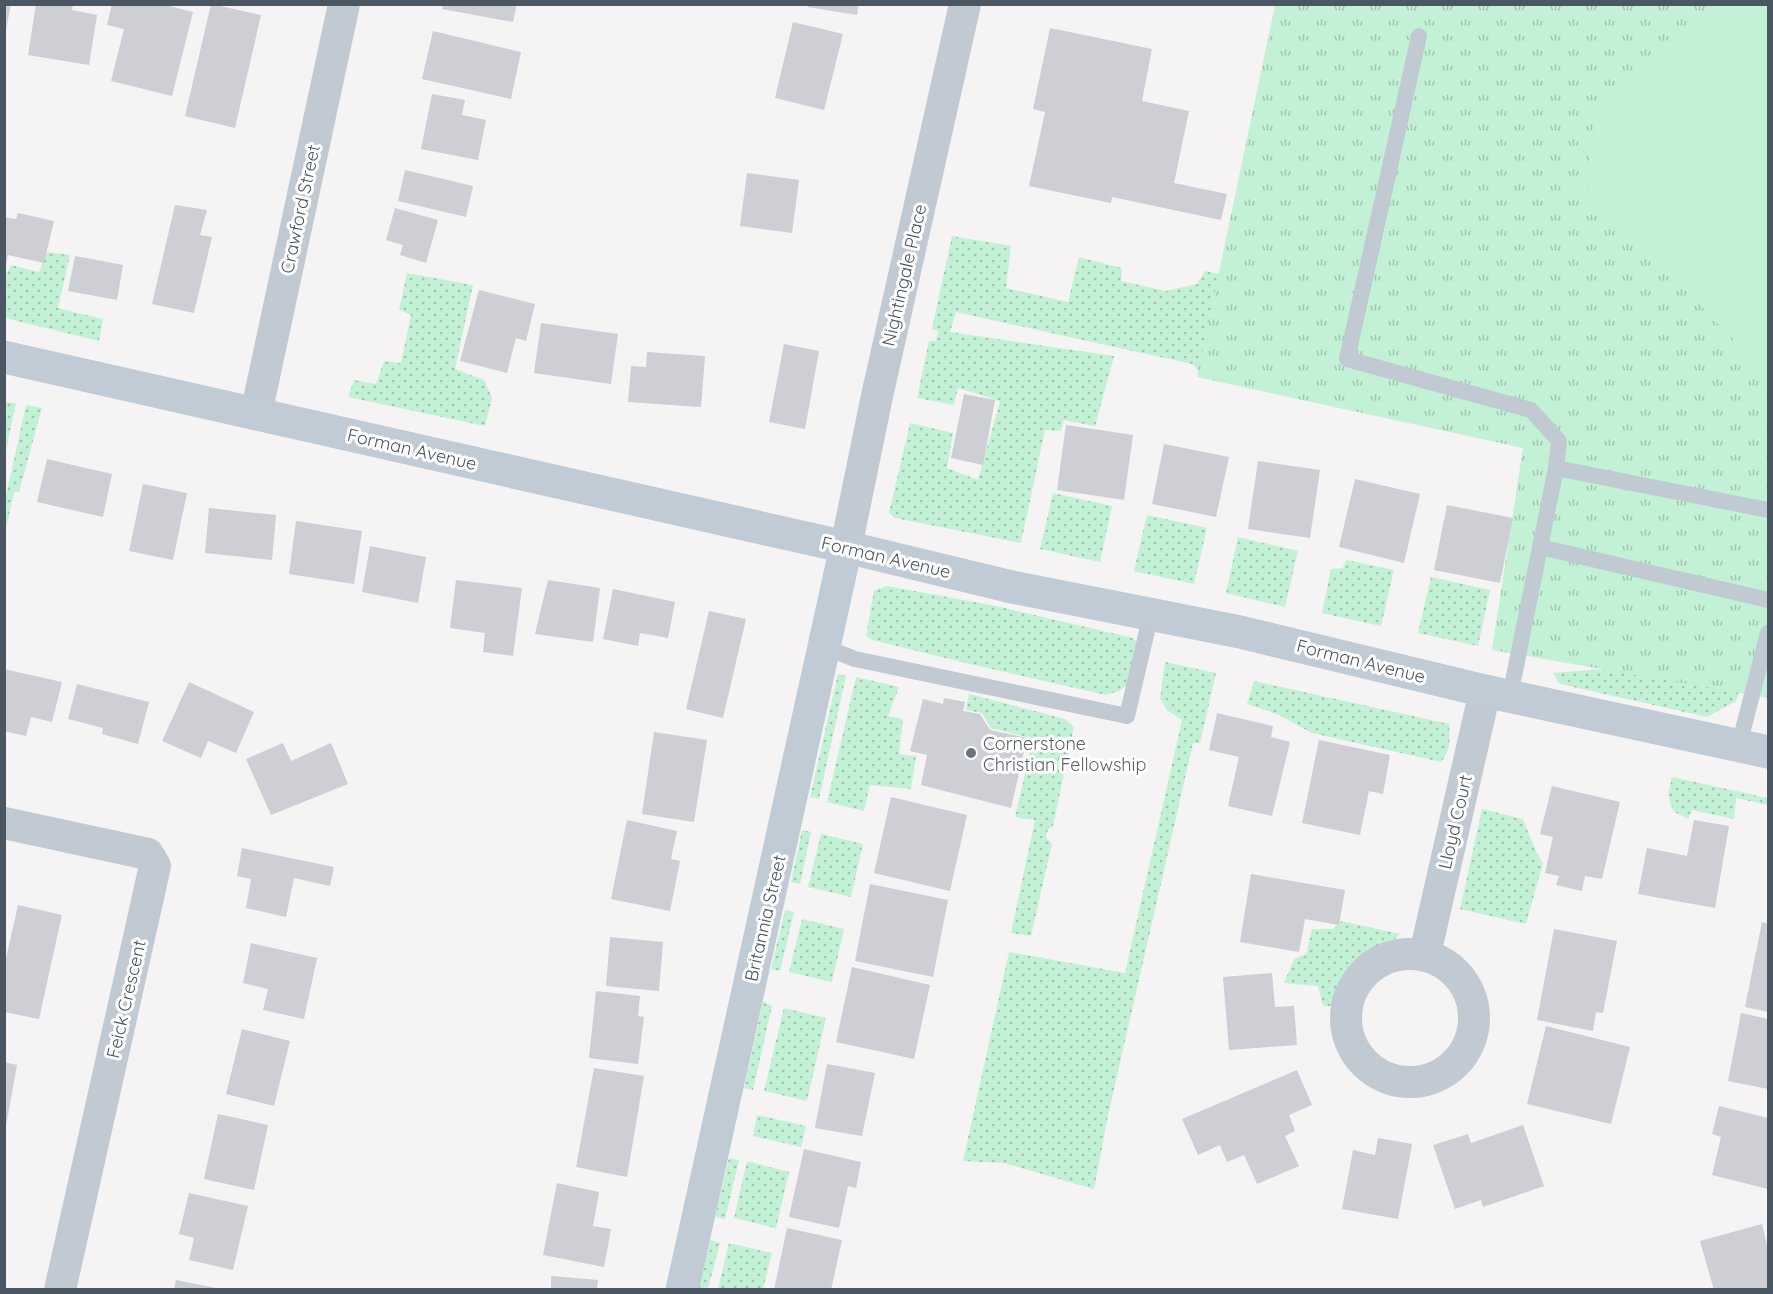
<svg xmlns="http://www.w3.org/2000/svg" width="1773" height="1294" font-family="Quicksand,sans-serif">
  <style>
    .grass { fill: url(#grass-dots) }
    .park { fill: url(#park-tufts) }
    .garden { fill: #c3f1d5 }
    .building { fill: #cdcfd5 }
    .lines { fill: none; stroke-linecap: round; stroke-linejoin: round }
    .lane { stroke: #c1cad2; stroke-width: 16 }
    .street { stroke: #c1cad2; stroke-width: 32 }
    .secondary { stroke: #c1cbd6; stroke-width: 33 }
    .worship-dot { fill: #6b7280; stroke: #fff; stroke-width: 2 }
    .labels { text-anchor: middle; dominant-baseline: central; stroke-width: 6; stroke-linejoin: round; paint-order: stroke }
    .street-label { font-size: 18px; fill: #4a5661; stroke: #fff }
    .worship-label { font-size: 18px; fill: #5b616d; stroke: #fff; text-anchor: start }
  </style>
  <defs>
    <pattern id="grass-dots" width="8" height="8" patternUnits="userSpaceOnUse" patternTransform="scale(1.5)"><rect width="8" height="8" fill="#c3f1d5"/><path d="M2 2h.1M6 6h.1" fill="none" stroke="#a0c6b0" stroke-width="1.8" stroke-linecap="round"/></pattern>
    <pattern id="park-tufts" width="24" height="20" patternUnits="userSpaceOnUse" patternTransform="scale(1.5)"><rect width="24" height="20" fill="#c3f1d5"/><path d="M3 7l-1-3M5 7V3M7 7l1-3M15 17l-1-3M17 17v-4M19 17l1-3" fill="none" stroke="#a0c6b0"/></pattern>
  </defs>
  <rect width="100%" height="100%" fill="#f5f3f3"/>
  <g class="grass">
    <polygon points="952,236 1011,246 1006,288 1068,302 1079,257 1122,268 1121,281 1166,291 1197,284 1205,271 1241,278 1205,375 1192,364 956,312 950,332 1114,356 1095,426 1064,420 1061,431 1045,430 1021,543 895,518 889,513 910,423 953,433 947,468 978,480 1000,401 958,388 954,405 917,398 929,341 936,341 938,331 932,329"/>
    <polygon points="47,252 70,255 58,308 103,319 99,341 5,318 5,277 11,265 39,272"/>
    <polygon points="407,273 473,285 455,369 484,380 492,398 485,426 348,397 354,380 376,384 384,361 401,363 411,315 399,310"/>
    <polygon points="6,402 16,403 5,455 4,408"/>
    <polygon points="26,405 42,408 19,492 14,492 5,534 5,500"/>
    <polygon points="1053,493 1112,506 1100,562 1040,549"/>
    <polygon points="1147,515 1207,528 1194,584 1134,571"/>
    <polygon points="1238,537 1298,551 1285,607 1226,593"/>
    <polygon points="1346,560 1394,570 1381,626 1322,613 1331,569 1343,568"/>
    <polygon points="1431,577 1490,590 1478,646 1418,633"/>
    <polygon points="887,586 996,606 1133,638 1137,642 1129,684 1119,691 1106,695 974,665 872,640 866,636 874,591"/>
    <polygon points="1165,662 1216,673 1200,743 1193,743 1109,1111 1094,1189 1004,1163 963,1161 1009,952 1125,973 1182,720 1167,710 1160,699"/>
    <polygon points="1617,668 1740,691 1736,701 1707,717 1560,684 1553,673"/>
    <polygon points="838,674 846,676 819,799 810,797"/>
    <polygon points="856,677 899,687 888,716 903,719 899,754 916,756 911,789 870,785 864,811 827,802"/>
    <path d="M1254 681 1449 724C1450 738 1451 751 1441 762L1312 733 1279 715 1247 704Z"/>
    <polygon points="969,694 1065,719 1074,727 1053,826 1048,829 1046,837 1052,844 1031,936 1011,933 1035,820 1015,817 1033,739 991,728 982,713 966,710"/>
    <polygon points="1672,777 1768,798 1768,805 1736,798 1734,819 1692,810 1688,819 1673,811 1668,795"/>
    <path d="M1482 809 1523 819C1527 829 1537 856 1543 863L1526 924 1460 909Z"/>
    <polygon points="802,830 811,832 800,884 791,882"/>
    <polygon points="821,834 863,844 851,897 808,887"/>
    <polygon points="785,910 794,912 780,971 771,969"/>
    <polygon points="802,919 844,929 832,982 789,972"/>
    <path d="M1341 921 1400 934C1389 947 1373 951 1360 961 1346 971 1340 990 1334 1006H1323L1318 986 1284 983 1294 959 1306 954 1312 929H1334Z"/>
    <polygon points="763,1001 772,1006 753,1090 744,1088"/>
    <polygon points="784,1008 826,1018 807,1101 764,1091"/>
    <polygon points="757,1115 806,1126 801,1147 753,1136"/>
    <polygon points="729,1158 739,1160 725,1219 715,1217"/>
    <polygon points="747,1161 789,1172 776,1228 734,1218"/>
    <polygon points="710,1240 720,1243 708,1289 698,1290"/>
    <polygon points="729,1243 772,1253 763,1289 718,1289"/>
  </g>
  <polygon class="park" points="1275,5 1768,5 1768,698 1492,650 1523,448 1197,377"/>
  <polygon class="garden" points="1714,4 1768,5 1768,375 1586,188 1596,110"/>
  <g class="building">
    <polygon points="4,4 11,4 6,30 4,29"/>
    <polygon points="36,4 73,4 72,10 97,15 89,65 28,55"/>
    <polygon points="112,4 162,4 193,12 172,96 111,81 124,29 107,25"/>
    <polygon points="211,4 261,15 235,128 185,116"/>
    <polygon points="443,4 517,4 513,22 442,9"/>
    <polygon points="808,4 859,4 857,15 808,7"/>
    <polygon points="793,22 843,34 824,110 775,98"/>
    <polygon points="1050,28 1152,49 1142,101 1189,111 1174,183 1227,194 1221,220 1112,197 1111,203 1029,186 1045,112 1033,109"/>
    <polygon points="433,31 521,52 511,99 422,79"/>
    <polygon points="432,94 465,100 462,115 486,120 478,160 421,149"/>
    <polygon points="405,170 473,186 466,217 398,201"/>
    <polygon points="747,173 799,180 792,233 740,226"/>
    <polygon points="175,205 207,210 200,235 212,237 194,313 152,304"/>
    <polygon points="395,208 438,220 426,263 400,255 403,245 386,240"/>
    <polygon points="18,213 54,221 44,263 8,255 6,265 4,264 4,217 16,219"/>
    <polygon points="75,256 123,265 117,300 68,291"/>
    <polygon points="479,290 535,304 526,341 516,338 507,373 460,361"/>
    <polygon points="541,323 618,334 611,384 534,373"/>
    <polygon points="784,344 819,351 805,429 769,422"/>
    <polygon points="647,352 705,356 701,407 628,402 631,366 646,367"/>
    <polygon points="964,394 995,400 983,465 951,458"/>
    <polygon points="1066,425 1133,435 1124,500 1057,490"/>
    <polygon points="1164,444 1229,457 1216,517 1152,504"/>
    <polygon points="47,459 112,474 103,517 37,502"/>
    <polygon points="1258,461 1320,470 1310,538 1248,529"/>
    <polygon points="1355,479 1420,494 1404,563 1339,547"/>
    <polygon points="143,484 187,493 173,560 129,551"/>
    <polygon points="1447,505 1513,518 1500,583 1434,570"/>
    <polygon points="209,508 276,515 272,560 205,553"/>
    <polygon points="296,521 362,531 354,584 289,574"/>
    <polygon points="370,546 426,557 418,603 362,592"/>
    <polygon points="456,580 522,588 513,656 483,652 485,633 450,628"/>
    <polygon points="548,580 600,588 593,642 535,634"/>
    <polygon points="613,589 675,602 668,638 640,633 638,646 603,639"/>
    <polygon points="709,611 746,619 723,718 686,709"/>
    <polygon points="4,669 62,682 52,722 31,717 26,736 4,731"/>
    <polygon points="189,682 254,712 236,753 208,741 201,758 162,741"/>
    <polygon points="77,684 149,702 138,744 102,734 103,728 68,719"/>
    <polygon points="944,698 965,702 963,711 980,714 990,730 1027,738 1011,808 921,785 927,755 910,751 923,699 943,704"/>
    <polygon points="1217,713 1273,726 1271,737 1290,742 1272,816 1228,806 1239,757 1209,750"/>
    <polygon points="654,732 707,740 694,822 642,814"/>
    <polygon points="1319,740 1390,755 1383,794 1369,791 1360,835 1302,823"/>
    <polygon points="283,743 291,761 331,743 348,784 271,815 246,759"/>
    <polygon points="1552,786 1620,802 1602,879 1585,876 1582,891 1556,885 1559,876 1545,873 1553,837 1540,834"/>
    <polygon points="891,797 967,815 950,891 874,873"/>
    <polygon points="627,820 677,831 671,859 680,861 670,911 611,899"/>
    <polygon points="1694,820 1729,826 1715,908 1638,894 1647,848 1687,856"/>
    <polygon points="242,848 334,867 330,886 294,878 286,917 246,908 251,879 237,876"/>
    <polygon points="1251,874 1345,890 1339,925 1305,919 1299,952 1240,942"/>
    <polygon points="870,884 948,900 933,977 855,961"/>
    <polygon points="18,905 62,915 39,1019 4,1012 4,967"/>
    <polygon points="1762,922 1768,924 1768,1012 1745,1007"/>
    <polygon points="1554,929 1617,941 1603,1013 1596,1012 1593,1031 1537,1020"/>
    <polygon points="610,937 663,942 659,991 606,986"/>
    <polygon points="251,943 317,958 304,1019 263,1010 268,989 243,983"/>
    <polygon points="852,967 930,985 914,1059 836,1042"/>
    <polygon points="1272,973 1275,1007 1294,1006 1297,1045 1229,1050 1223,977"/>
    <polygon points="596,991 640,996 638,1016 644,1017 638,1064 589,1058"/>
    <polygon points="1741,1013 1768,1019 1768,1089 1728,1081"/>
    <polygon points="1546,1026 1630,1047 1611,1124 1527,1104"/>
    <polygon points="242,1029 290,1041 274,1106 226,1094"/>
    <polygon points="4,1062 17,1065 6,1126 4,1126"/>
    <polygon points="827,1064 875,1073 862,1136 815,1128"/>
    <polygon points="594,1068 644,1076 627,1177 576,1167"/>
    <polygon points="1297,1070 1312,1105 1289,1115 1295,1131 1285,1136 1299,1166 1257,1184 1244,1155 1227,1162 1220,1145 1198,1155 1182,1119"/>
    <polygon points="1719,1106 1768,1118 1768,1189 1712,1175 1721,1137 1712,1134"/>
    <polygon points="218,1114 268,1125 254,1190 204,1179"/>
    <polygon points="1523,1125 1544,1186 1483,1207 1481,1200 1455,1209 1433,1145 1468,1134 1471,1143"/>
    <polygon points="1378,1138 1412,1144 1398,1219 1342,1209 1353,1150 1375,1155"/>
    <polygon points="804,1149 861,1162 856,1188 848,1186 839,1228 789,1217"/>
    <polygon points="557,1183 599,1192 593,1226 611,1229 604,1267 543,1255"/>
    <polygon points="189,1193 248,1206 233,1270 189,1260 194,1238 179,1234"/>
    <polygon points="1762,1224 1768,1249 1768,1290 1714,1290 1700,1241"/>
    <polygon points="787,1228 842,1240 831,1290 774,1290"/>
    <polygon points="551,1276 598,1280 597,1290 551,1290"/>
    <polygon points="176,1280 216,1288 216,1290 174,1290"/>
  </g>
  <g class="lines">
    <g class="lane">
      <polyline points="1419,36 1347,359 1531,410 1559,441 1556,468 1510,696"/>
      <polyline points="1556,468 1768,510"/>
      <polyline points="1540,547 1768,600"/>
      <polyline points="824,647 855,659 1127,716 1151,614"/>
      <polyline points="1739,745 1768,633"/>
    </g>
    <g class="street">
      <polyline points="256,414 344,4"/>
      <polyline points="846,547 877,396 965,4"/>
      <polyline points="4,823 148,854 155,866 60,1290"/>
      <polyline points="1425,954 1485,691"/>
      <circle cx="1410" cy="1018" r="64"/>
    </g>
    <g class="secondary">
      <polyline points="4,357 846,547 1012,587 1240,632 1485,691 1768,752"/>
      <polyline points="682,1290 846,547"/>
    </g>
  </g>
  <circle class="worship-dot" cx="971" cy="753" r="6"/>
  <g class="labels">
    <g class="street-label">
      <text transform="translate(300 209) rotate(-78)">Crawford Street</text>
      <text transform="translate(904 275) rotate(-77)">Nightingale Place</text>
      <text transform="translate(412 449) rotate(13)">Forman Avenue</text>
      <text transform="translate(886 557) rotate(13)">Forman Avenue</text>
      <text transform="translate(1361 661) rotate(14)">Forman Avenue</text>
      <text transform="translate(1455 822) rotate(-77)">Lloyd Court</text>
      <text transform="translate(765 918) rotate(-77)">Britannia Street</text>
      <text transform="translate(126 999) rotate(-77)">Feick Crescent</text>
    </g>
    <g class="worship-label">
      <text x="983" y="743">Cornerstone<tspan x="983" dy="21">Christian Fellowship</tspan></text>
    </g>
  </g>
  <rect width="1773" height="1294" fill="none" stroke="#4a5661" stroke-width="12"/>
</svg>
